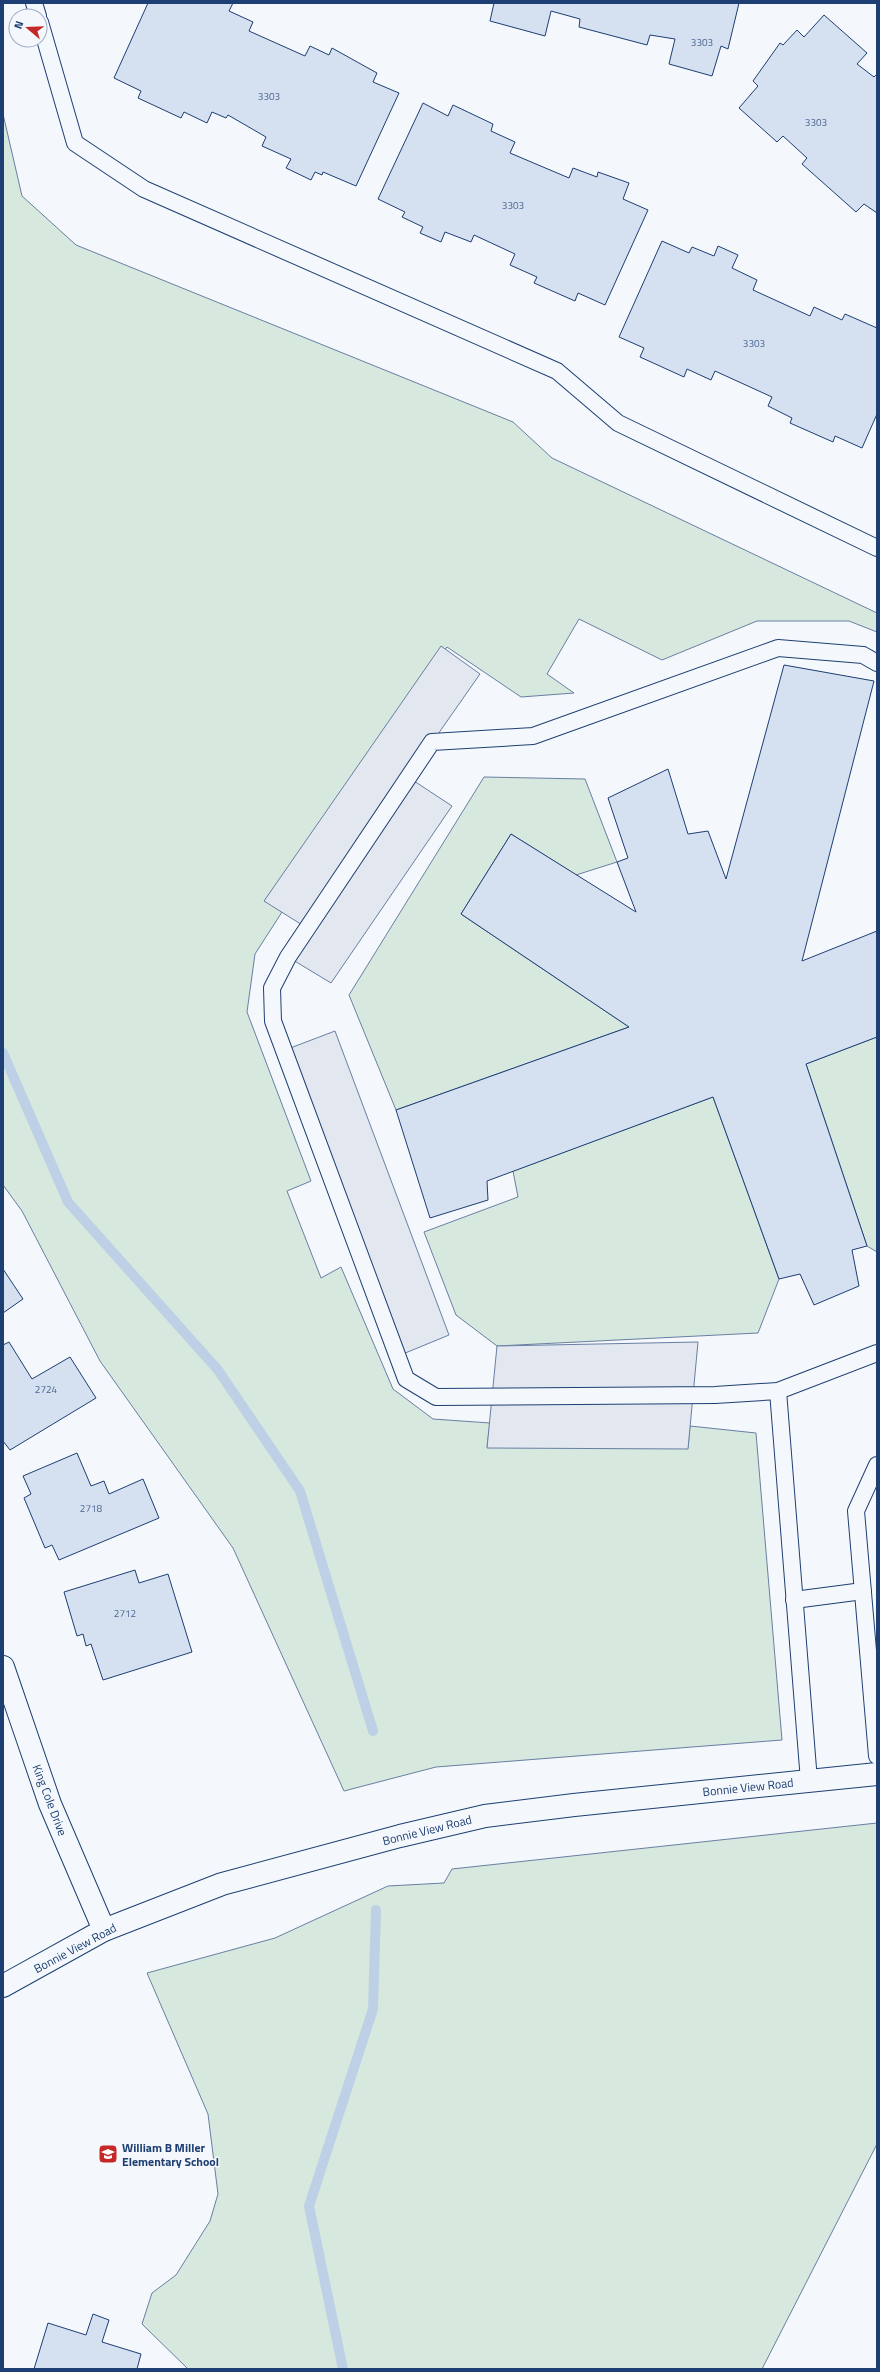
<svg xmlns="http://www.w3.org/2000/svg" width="880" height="2372" font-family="'Titillium Web',sans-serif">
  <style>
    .green { fill: #d7e8df; stroke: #687fa3 }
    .parking { fill: #e3e8f0; stroke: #687fa3 }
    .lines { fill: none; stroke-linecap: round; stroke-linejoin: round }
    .stream { stroke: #bed0e5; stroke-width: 10 }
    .building { fill: #d5e0f0; stroke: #1d3f73 }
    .service-casing { stroke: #1d3f73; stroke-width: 18 }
    .minor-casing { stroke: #1d3f73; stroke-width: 24 }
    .tertiary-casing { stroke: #1d3f73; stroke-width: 24 }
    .service { stroke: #f4f7fb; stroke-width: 16 }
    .minor { stroke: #f4f7fb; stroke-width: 22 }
    .tertiary { stroke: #f4f7fb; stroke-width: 22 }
    .labels { text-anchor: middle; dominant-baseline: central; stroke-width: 3; stroke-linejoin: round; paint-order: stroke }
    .number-label { font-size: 10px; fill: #4b6792 }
    .street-label { font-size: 12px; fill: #1d3f73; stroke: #f4f7fb }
    .poi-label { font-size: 12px; font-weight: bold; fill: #1d3f73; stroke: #f4f7fb; text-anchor: start }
  </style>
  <rect width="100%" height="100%" fill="#f4f7fb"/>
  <g class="green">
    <polygon points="3,114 22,196 76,245 513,422 552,458 877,613 877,632 849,621 757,621 662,660 579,619 547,674 574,693 521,697 447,647 265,900 282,912 255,954 247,1012 311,1181 287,1191 321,1278 341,1267 393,1389 433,1419 490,1423 487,1447 688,1448 690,1426 756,1433 782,1740 436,1767 344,1791 233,1548 100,1361 22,1211 3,1185"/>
    <polygon points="484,777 585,779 617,862 576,875 511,834 461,914 629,1027 396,1110 349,995"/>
    <polygon points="877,1037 877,1252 867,1246 806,1064"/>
    <polygon points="713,1097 779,1279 758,1333 497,1346 456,1315 424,1232 518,1197 513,1171"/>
    <polygon points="877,1823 877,2144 762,2369 188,2369 142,2324 152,2293 176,2275 210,2221 218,2194 208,2114 147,1973 275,1938 388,1886 444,1883 452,1869"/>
  </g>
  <g class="parking">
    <polygon points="441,646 480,674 408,777 452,806 331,983 288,957 307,928 264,901"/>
    <polygon points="335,1031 449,1335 398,1356 285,1050"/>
    <polygon points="698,1342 688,1449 487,1448 497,1346"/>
  </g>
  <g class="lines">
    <g class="stream">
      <polyline points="3,1053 68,1202 218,1370 300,1491 373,1731"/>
      <polyline points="343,2369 309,2206 373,2009 376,1910"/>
    </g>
  </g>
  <g class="building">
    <polygon points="148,3 233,3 229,11 253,22 249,31 305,56 310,46 329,55 332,48 377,73 373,82 399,93 356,186 323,172 322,175 315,172 311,180 286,168 291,159 262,146 266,137 228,115 226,118 212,112 207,123 184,112 181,118 138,98 141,91 114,78"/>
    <polygon points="494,3 739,3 728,49 721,46 712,76 669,64 675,39 650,35 647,45 579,27 580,19 551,11 545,36 490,21"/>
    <polygon points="824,15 867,53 857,64 874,77 877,74 877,213 864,204 856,212 802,164 807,158 783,136 777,142 739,108 758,86 753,81 780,43 783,45 797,30 804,37"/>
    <polygon points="423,103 448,116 453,105 493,124 491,131 515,142 510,153 569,178 573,168 597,177 598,172 629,183 623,199 648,210 605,305 578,293 575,301 534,283 537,277 510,265 515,254 474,235 471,242 445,232 441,242 420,233 423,227 402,217 405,212 378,199"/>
    <polygon points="662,241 689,253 692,247 714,256 718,246 738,255 732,268 757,280 753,290 810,316 814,307 842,320 845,314 877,328 877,414 862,448 835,436 833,442 790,423 792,418 768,406 772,397 715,371 711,380 687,369 684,377 640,357 644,348 619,337"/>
    <polygon points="784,665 874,681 802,961 877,931 877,1037 806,1064 867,1246 852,1250 859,1286 814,1305 800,1274 779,1279 713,1097 487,1181 488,1200 430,1218 396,1110 629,1027 461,914 511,834 636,912 617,862 628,858 608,798 668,769 688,834 708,831 726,879"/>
    <polygon points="3,1269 23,1299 3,1313"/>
    <polygon points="9,1342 32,1379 70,1357 96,1398 10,1450 3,1441 3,1345"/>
    <polygon points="77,1453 91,1486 104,1481 109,1494 143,1479 159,1518 59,1560 52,1545 45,1548 24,1498 31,1494 23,1476"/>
    <polygon points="135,1570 139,1583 168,1574 192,1652 103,1680 91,1644 86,1646 83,1634 77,1636 64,1592"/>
    <polygon points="93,2314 109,2320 102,2342 141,2354 137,2369 34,2369 48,2323 86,2335"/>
  </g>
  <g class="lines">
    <defs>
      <g id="service">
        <polyline points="34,3 38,16"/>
        <polyline points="40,22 75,143 144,189 557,371 618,423 877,548"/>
        <polyline points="877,663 863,655 778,648 533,736 432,742 288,957 272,988 273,1021 406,1379 436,1397 715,1395 778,1391 877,1353"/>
        <polyline points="778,1391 809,1781"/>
        <polyline points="877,1465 856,1511 877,1756"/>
        <polyline points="794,1600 863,1591"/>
      </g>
      <polyline id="minor" points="3,1667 50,1804 104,1930"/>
      <polyline id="tertiary" points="3,1986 104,1930 222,1884 400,1836 485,1816 574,1805 877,1774"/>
    </defs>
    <use href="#service" class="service-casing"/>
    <use href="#minor" class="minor-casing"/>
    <use href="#tertiary" class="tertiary-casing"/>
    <use href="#service" class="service"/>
    <use href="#minor" class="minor"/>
    <use href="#tertiary" class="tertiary"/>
  </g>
  <defs>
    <symbol id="school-square" viewBox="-11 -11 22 22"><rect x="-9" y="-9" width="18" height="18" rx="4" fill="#c62828" stroke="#f4f7fb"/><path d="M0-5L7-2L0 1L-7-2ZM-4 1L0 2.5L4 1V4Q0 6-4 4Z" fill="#fff"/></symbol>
  </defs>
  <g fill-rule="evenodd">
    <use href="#school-square" x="97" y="2143" width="22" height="22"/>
  </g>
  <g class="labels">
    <g class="number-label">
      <text x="702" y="42">3303</text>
      <text x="269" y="96">3303</text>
      <text x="816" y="122">3303</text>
      <text x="513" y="205">3303</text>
      <text x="754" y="343">3303</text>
      <text x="46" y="1389">2724</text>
      <text x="91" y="1508">2718</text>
      <text x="125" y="1613">2712</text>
    </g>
    <g class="street-label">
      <text transform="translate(748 1787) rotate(-6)">Bonnie View Road</text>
      <text transform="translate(50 1800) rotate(69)">King Cole Drive</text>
      <text transform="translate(427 1830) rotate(-14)">Bonnie View Road</text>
      <text transform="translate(75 1948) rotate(-28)">Bonnie View Road</text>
    </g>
    <g class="poi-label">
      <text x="122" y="2147">William B Miller<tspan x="122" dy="14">Elementary School</tspan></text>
    </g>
  </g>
  <rect width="880" height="2372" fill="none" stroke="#1d3f73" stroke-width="8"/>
  <g transform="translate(28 28) rotate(289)"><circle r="19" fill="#f4f7fb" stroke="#9eadc5"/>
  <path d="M0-3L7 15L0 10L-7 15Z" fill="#c62828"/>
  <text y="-6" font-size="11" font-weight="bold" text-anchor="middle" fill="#1d3f73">N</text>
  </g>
</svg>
